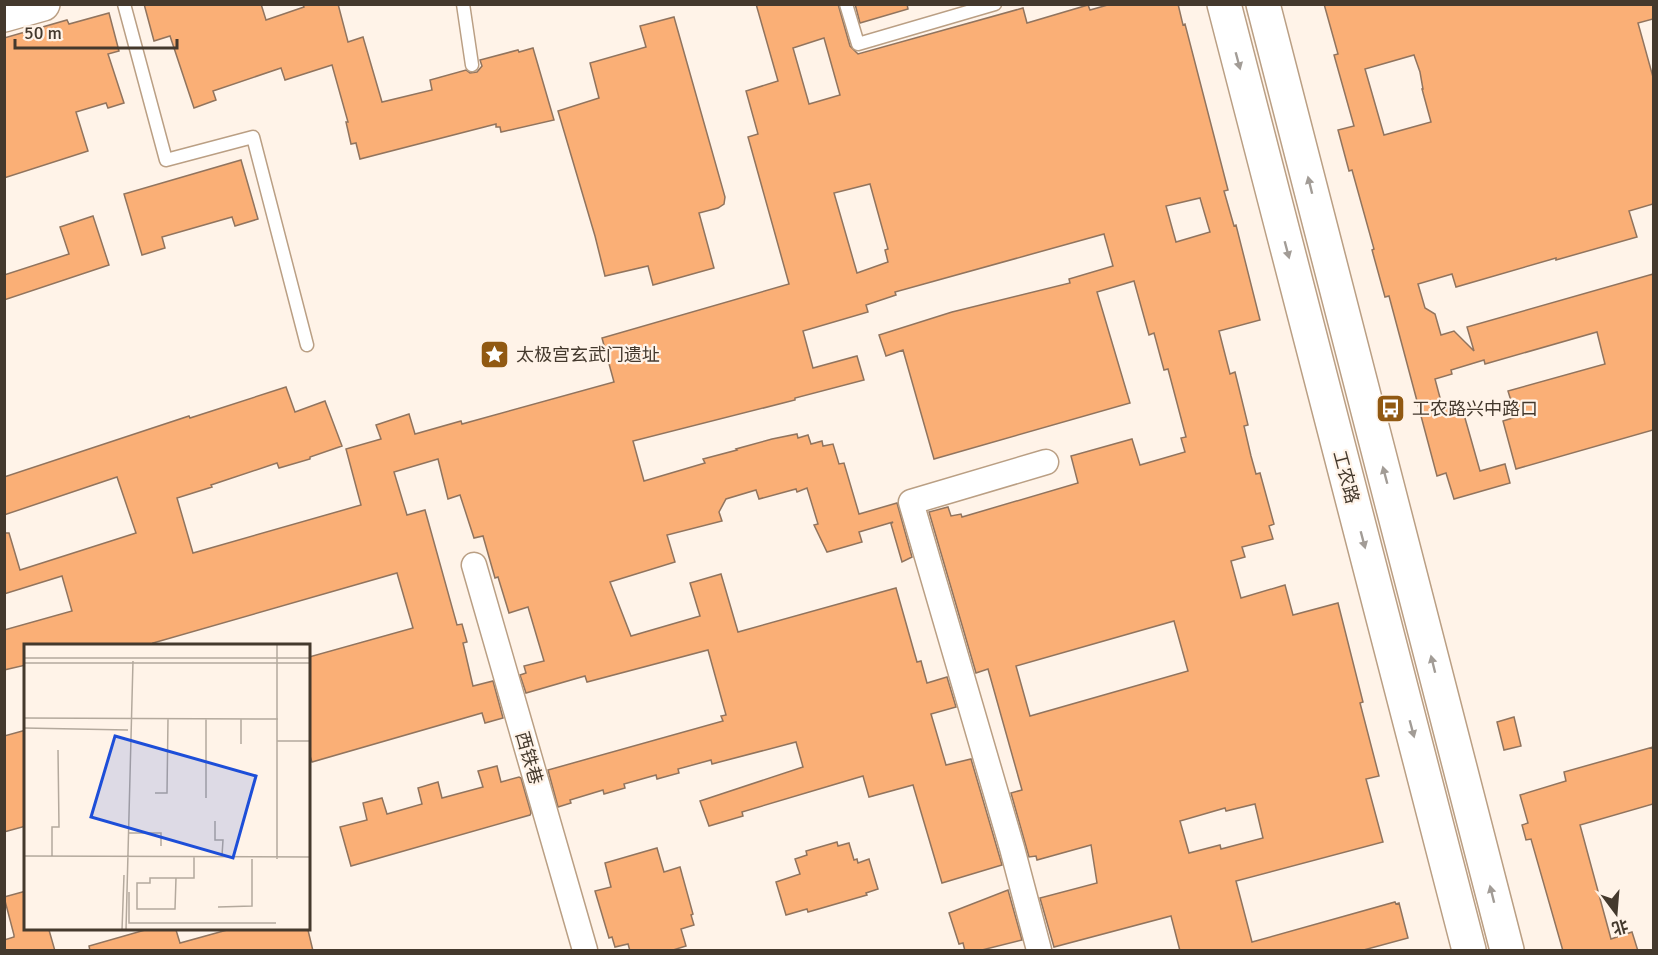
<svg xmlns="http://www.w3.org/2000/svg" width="1658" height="955" font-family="Signika,'Noto Sans SC',sans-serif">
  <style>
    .building { fill: #faaf76; stroke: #91745e; stroke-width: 1.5; fill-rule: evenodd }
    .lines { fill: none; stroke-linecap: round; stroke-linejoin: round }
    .lane-casing { stroke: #ba9f84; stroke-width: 15 }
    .street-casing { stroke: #ba9f84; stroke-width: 27 }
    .secondary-casing { stroke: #ba9f84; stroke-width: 36 }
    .lane { stroke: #fff; stroke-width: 12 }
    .street { stroke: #fff; stroke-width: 24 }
    .secondary { stroke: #fff; stroke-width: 33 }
    .oneway { fill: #a29c96 }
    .labels { text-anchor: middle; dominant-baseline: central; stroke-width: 4.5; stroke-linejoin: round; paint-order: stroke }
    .poi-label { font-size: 18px; fill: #44392d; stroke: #fff3e8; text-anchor: start }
    .street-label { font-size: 18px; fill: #44392d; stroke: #fff3e8 }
    .inset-road { fill: none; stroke: #b4a99d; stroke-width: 1.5 }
    .view { fill: #1d4ed8; fill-opacity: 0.15; stroke: #1d4ed8; stroke-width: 3 }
    .inset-edge { fill: none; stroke: #44392d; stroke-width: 3 }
  </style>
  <rect width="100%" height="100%" fill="#fff3e8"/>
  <g class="building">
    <polygon points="144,4 261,4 266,20 304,7 303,4 338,4 348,42 363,37 382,102 432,90 430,80 466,70 470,73 477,72 482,66 480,60 518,50 519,52 533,48 554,120 501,132 500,127 496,127 496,124 360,159 356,143 351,144 346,122 348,122 332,65 285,80 281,68 213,91 216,100 194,108 170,36 154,41"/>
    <path d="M756 4H838L850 46 858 54 1023 8 1027 23 1088 5 1090 10 1111 4H1178L1183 25 1185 24 1228 190 1224 191 1234 226 1236 225 1260 320 1219 331 1230 374 1235 372 1248 425 1244 426 1251 456 1256 474 1260 473 1274 524 1269 526 1273 539 1242 547 1245 557 1231 561 1241 598 1285 585 1293 615 1338 603 1363 702 1360 703 1379 776 1366 779 1383 842 1236 881 1252 942 1395 902 1396 904 1399 903 1408 938 1360 951H1180L1171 916 1054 947 1040 898 1097 883 1091 845 1037 860 1036 856 1029 857 1011 793 1022 790 988 669 976 673 929 512 948 507 951 516 961 514 962 517 1078 483 1071 456 1132 439 1140 465 1185 452 1181 438 1186 437 1168 369 1164 370 1154 333 1149 335 1134 281 1097 292 1130 403 934 459 903 350 886 356 879 335 952 312 1070 283 1069 279 1113 266 1104 234 895 292 896 295 866 305 868 312 803 331 813 368 857 356 864 380 795 398V400L633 441 644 481 705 463 703 459 737 450 736 449 772 439 797 434 798 438 808 435 811 444 822 441 823 446 833 444 839 464 844 463 859 514 897 503 912 557 902 562 891 524 893 522 859 532 862 542 827 552 814 525 818 524 807 488 797 492 796 489 759 499 756 490 726 499 719 512 722 521 667 535 675 562 610 582 631 636 700 616 690 583 721 574 738 632 896 588 917 662 921 661 927 683 947 677 956 707 931 714 946 765 971 759 1002 865 942 883 913 785 869 797 863 776 742 812 743 816 709 826 700 801 803 767 796 742 712 764 711 760 678 769 679 773 657 779 656 775 624 784 625 788 604 794 603 790 570 800 571 803 558 807 548 770 723 721 721 716 726 715 708 650 587 682 585 676 526 693 520 675 526 673 524 666 544 661 528 607 509 613 498 577 495 578 483 536 474 538 460 495 448 499 438 459 394 472 407 515 425 510 457 625 462 624 467 642 463 643 473 686 493 681 503 718 485 723 482 713 312 762 309 753V657L413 628 397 573 153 643 154 646H26V665L4 670V630L72 611 62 576 4 594V533H9L20 570 136 533 117 477 4 515V477L189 416 190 418 286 387 295 412 325 401 342 446 310 457V459L279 468 277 463 211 485 212 487 177 498 193 553 361 505 346 449 381 439 376 425 409 414 415 434 461 421 462 424 614 382 602 338 789 284 748 137 758 134 746 91 778 81ZM824 38 840 95 809 104 793 48ZM870 184 888 249 885 250 888 262 857 273 834 193ZM1200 198 1210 232 1176 242 1166 206ZM1174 621 1188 671 1030 716 1016 666ZM1255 804 1263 838 1221 849 1220 845 1189 853 1180 821 1225 808 1226 811Z"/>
    <polygon points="855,4 907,4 908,9 860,23"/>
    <path d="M1324 4H1653V19L1638 23 1653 77V204L1629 211 1637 237 1556 260V258L1456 287 1452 274 1418 284 1425 308 1435 314 1441 335 1454 331 1474 351 1467 327 1653 274V430L1516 469 1503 421 1516 417 1508 391 1605 364 1597 332 1485 364 1484 360 1451 370 1452 374 1435 379 1443 409 1461 404 1480 471 1505 464 1510 483 1454 499 1446 473 1437 476 1389 296 1385 297 1372 250 1374 249 1352 170 1349 171 1338 130 1354 126 1334 55 1338 54ZM1414 55 1420 72 1423 89H1422L1431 122 1384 135 1365 69Z"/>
    <polygon points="109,13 119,51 108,54 124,103 108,108 106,103 76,112 88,151 4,178 4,38 67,20 69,24"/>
    <polygon points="674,17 725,197 724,204 718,208 699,213 714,268 653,285 648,266 605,276 595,236 558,111 599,98 590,63 646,47 640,26"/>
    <polygon points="241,160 258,219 235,226 232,217 162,237 165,248 142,255 124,194"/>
    <polygon points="93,216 109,265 4,300 4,275 69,254 60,227"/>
    <polygon points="1514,717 1521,746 1504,750 1497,722"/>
    <polygon points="26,730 26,826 4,832 4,736"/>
    <polygon points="1653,747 1653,804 1580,825 1611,939 1632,932 1638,951 1563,951 1531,839 1526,840 1522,825 1528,823 1520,795 1566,781 1564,772"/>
    <polygon points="497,766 501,782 519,777 521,778 531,813 530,815 351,866 340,827 367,820 363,803 382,798 387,814 422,804 418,788 438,782 442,798 483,787 478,771"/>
    <polygon points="837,842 838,846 849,843 854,860 857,859 858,863 869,859 878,889 866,893 867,895 808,912 807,909 786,915 776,882 800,874 795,859 807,855 806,851"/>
    <polygon points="657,848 664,872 680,867 693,914 691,915 694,925 681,929 686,946 670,951 630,951 628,944 615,947 612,937 609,938 595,891 611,887 605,863"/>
    <polygon points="1008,890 1022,940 978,951 965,951 963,943 959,944 949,913"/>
    <polygon points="26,891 26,930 49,930 55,951 4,951 4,940 14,937 14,935 4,897"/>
    <polygon points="145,930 176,930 180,943 227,930 308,930 313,951 90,951 89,946"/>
  </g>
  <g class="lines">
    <defs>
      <g id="lane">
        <polyline points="124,4 166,160 253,137 307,345"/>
        <polyline points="463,4 472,65"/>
        <polyline points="846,4 858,44 995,4"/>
      </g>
      <g id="street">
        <polyline points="474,565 585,950"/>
        <polyline points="1039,950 1012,848 911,502 1046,462"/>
      </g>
      <g id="secondary">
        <polyline points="1224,4 1469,950"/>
        <polyline points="1263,4 1507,950"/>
        <polyline points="4,15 43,4"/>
      </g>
    </defs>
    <use href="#lane" class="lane-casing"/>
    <use href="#street" class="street-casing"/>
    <use href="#secondary" class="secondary-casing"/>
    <use href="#lane" class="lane"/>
    <use href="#street" class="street"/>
    <use href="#secondary" class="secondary"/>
  </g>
  <defs><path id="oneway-solid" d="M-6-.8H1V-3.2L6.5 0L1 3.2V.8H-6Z" transform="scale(1.5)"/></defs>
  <g class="oneway">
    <use href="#oneway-solid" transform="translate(1238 61) rotate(75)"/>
    <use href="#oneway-solid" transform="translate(1310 185) rotate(-104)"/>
    <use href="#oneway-solid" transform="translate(1287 250) rotate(75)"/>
    <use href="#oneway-solid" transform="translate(1385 475) rotate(-105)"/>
    <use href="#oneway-solid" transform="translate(1363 540) rotate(75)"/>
    <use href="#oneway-solid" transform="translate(1433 664) rotate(-104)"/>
    <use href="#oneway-solid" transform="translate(1412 729) rotate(75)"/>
    <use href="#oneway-solid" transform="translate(1492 894) rotate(-104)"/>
  </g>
  <defs>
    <symbol id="sight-square" viewBox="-11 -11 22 22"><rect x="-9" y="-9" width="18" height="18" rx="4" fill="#915912" stroke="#fff3e8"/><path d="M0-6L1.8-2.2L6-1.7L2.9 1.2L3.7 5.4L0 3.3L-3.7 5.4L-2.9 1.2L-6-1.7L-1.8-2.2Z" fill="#fff"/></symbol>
    <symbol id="bus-square" viewBox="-11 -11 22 22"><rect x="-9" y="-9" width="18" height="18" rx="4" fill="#915912" stroke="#fff3e8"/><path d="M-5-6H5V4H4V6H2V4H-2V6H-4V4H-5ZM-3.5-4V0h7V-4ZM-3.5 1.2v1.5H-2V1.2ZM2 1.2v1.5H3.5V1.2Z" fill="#fff"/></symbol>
  </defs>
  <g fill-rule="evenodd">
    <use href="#sight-square" x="478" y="338" width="33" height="33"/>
    <use href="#bus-square" x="1374" y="392" width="33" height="33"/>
  </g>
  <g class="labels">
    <g class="poi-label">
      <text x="516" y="355">太极宫玄武门遗址</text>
      <text x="1412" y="409">工农路兴中路口</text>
    </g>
    <g class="street-label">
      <text transform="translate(1346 477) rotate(75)">工农路</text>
      <text transform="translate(529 758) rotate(74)">西铁巷</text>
    </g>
  </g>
  <g transform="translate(24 644)">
    <rect width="286" height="286" fill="#fff3e8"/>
    <path class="inset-road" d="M253 1V215M0 14H287M0 19H287M0 74 254 75M182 75V154M0 84 104 86M253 97H287M217 100V75M131 149H143L144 75M191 177V196H199L198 212M105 189H137V202M0 212 287 213M28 212V183H35L34 106M152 234 151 265H113V239H126V234H170V213M105 248V279H252M194 263 228 262V215M98 286 100 231M102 286 109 17"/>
    <path class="view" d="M91 92 232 132 209 214 67 173Z"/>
    <rect width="286" height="286" class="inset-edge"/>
  </g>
  <rect width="1658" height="955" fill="none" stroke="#44392d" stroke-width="12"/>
  <g transform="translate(1616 913) rotate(164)" stroke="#fff3e8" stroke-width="4.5" paint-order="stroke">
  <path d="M0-4.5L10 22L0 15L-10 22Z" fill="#44392d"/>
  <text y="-9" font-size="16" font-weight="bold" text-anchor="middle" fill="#44392d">北</text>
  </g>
  <path d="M15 39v9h162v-9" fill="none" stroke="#44392d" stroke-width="3"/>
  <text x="24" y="39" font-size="18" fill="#44392d" stroke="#fff3e8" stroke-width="4.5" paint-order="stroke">50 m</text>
</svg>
